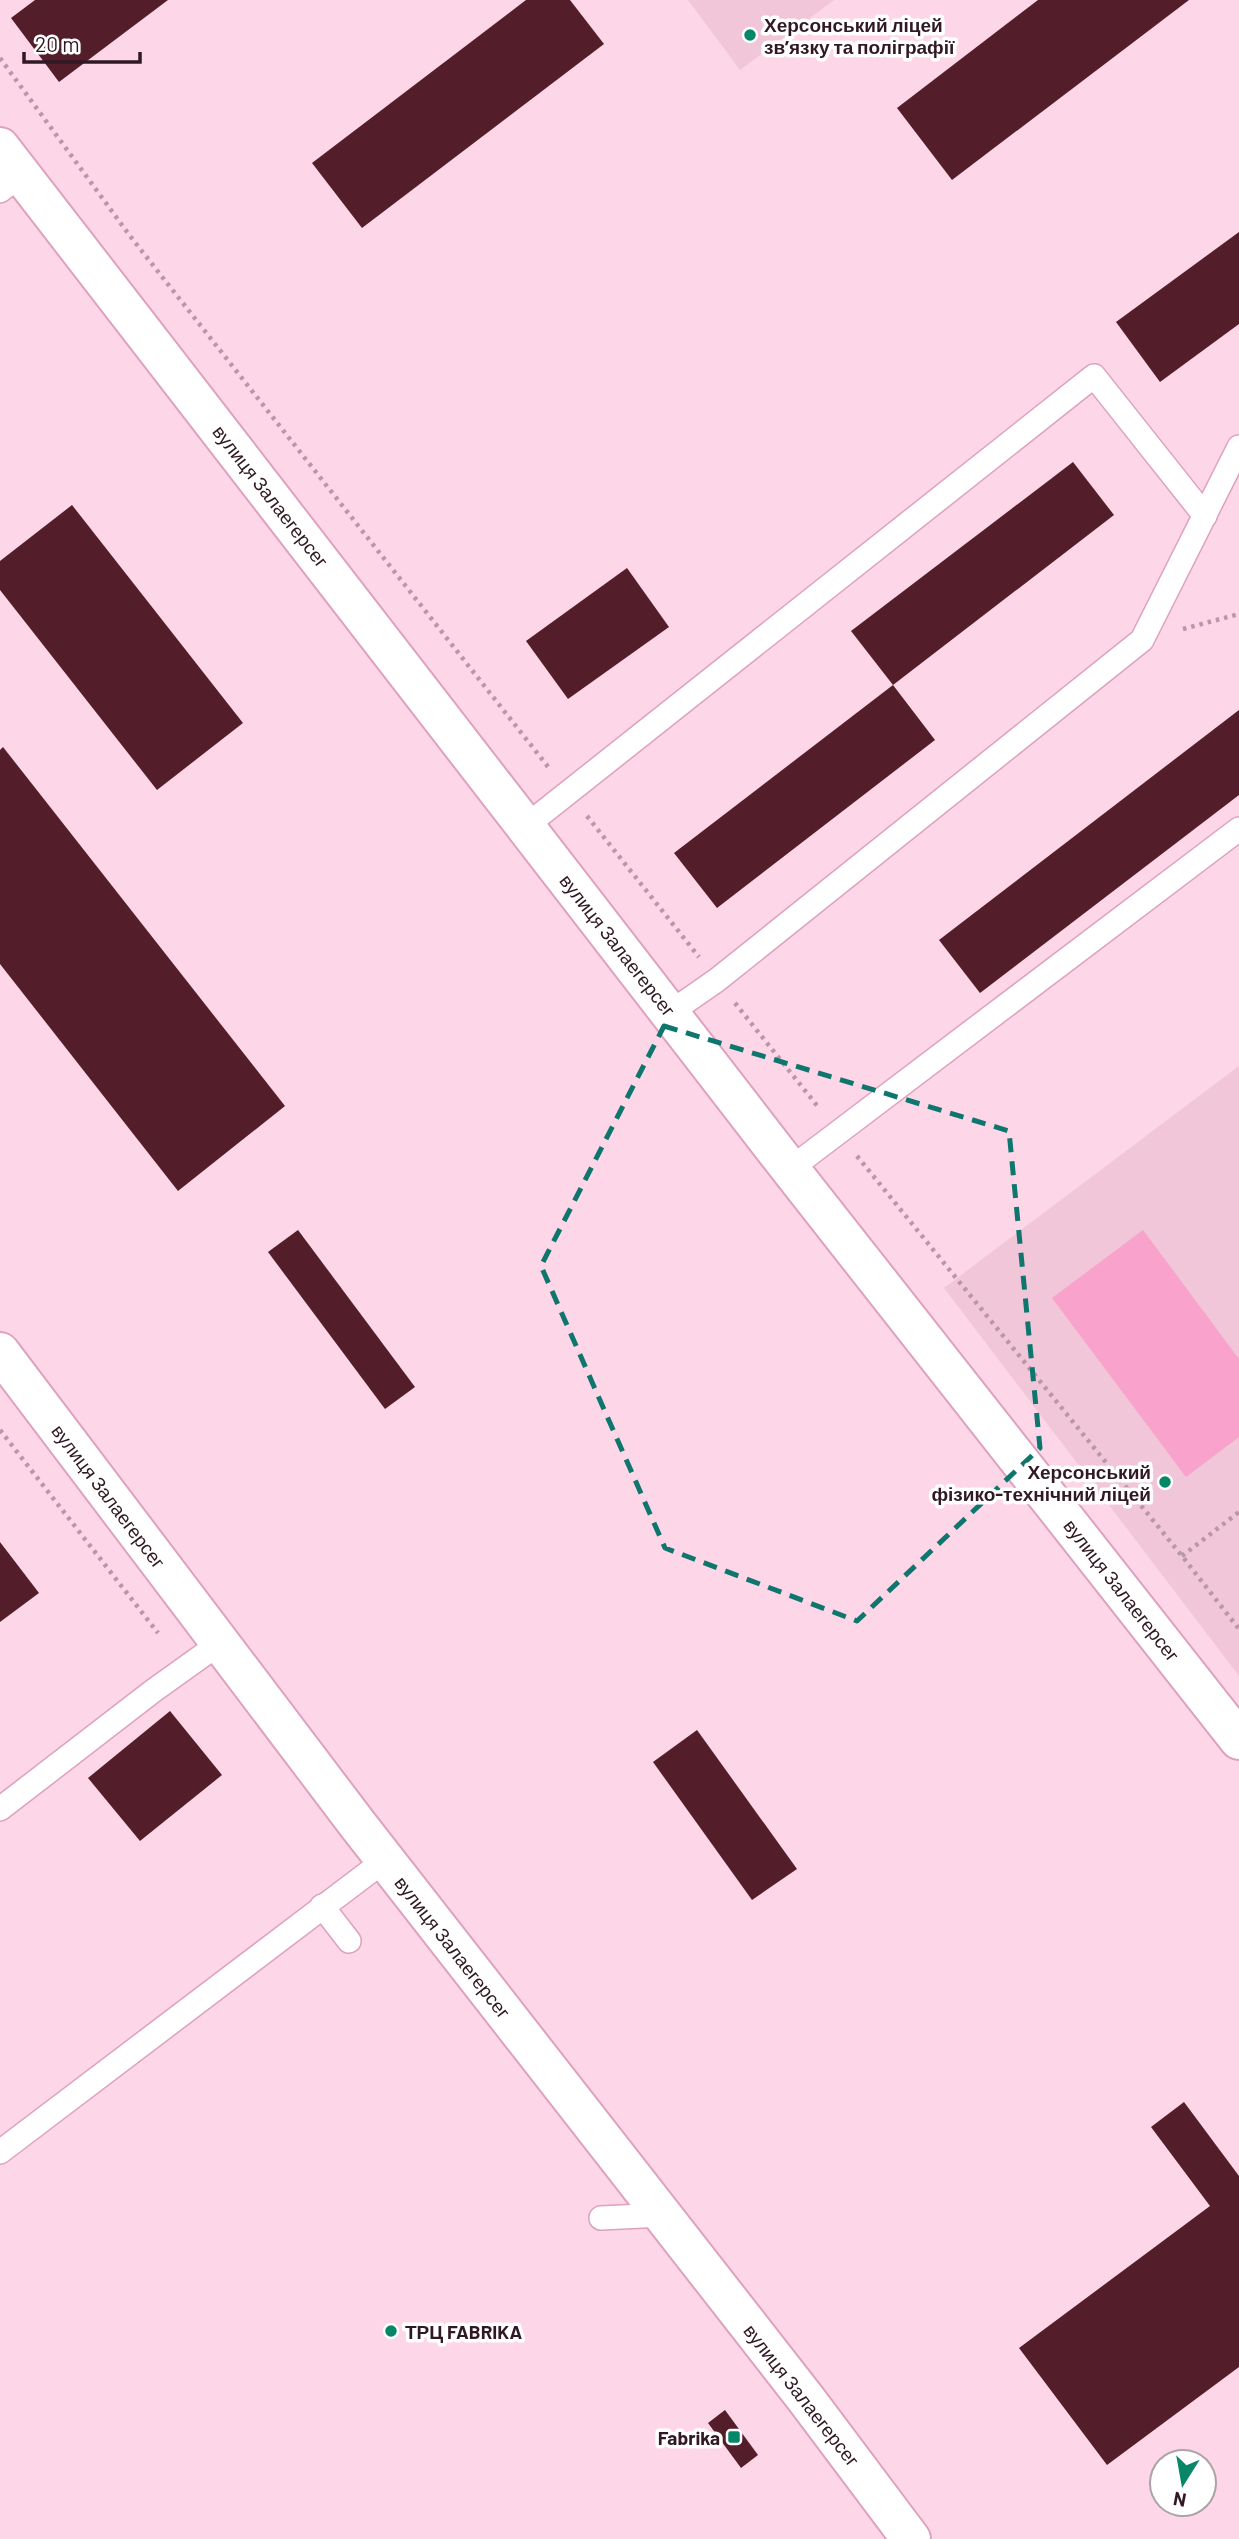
<svg xmlns="http://www.w3.org/2000/svg" width="1239" height="2539" font-family="Barlow,sans-serif">
  <style>
    .built { fill: #f0c6d8 }
    .green { fill: #f9a2cc }
    .building { fill: #531e29 }
    .lines { fill: none; stroke-linecap: round; stroke-linejoin: round }
    .service-casing { stroke: #dea1be; stroke-width: 26 }
    .secondary-casing { stroke: #dea1be; stroke-width: 42 }
    .path { stroke: #b997a7; stroke-width: 4.5; stroke-dasharray: 3.5 5; stroke-linecap: butt }
    .service { stroke: #fff; stroke-width: 23 }
    .secondary { stroke: #fff; stroke-width: 38 }
    .marked { fill: none; stroke: #0f766e; stroke-width: 5; stroke-dasharray: 14 9; stroke-linejoin: round }
    .poi-dot { fill: #078668; stroke: #fff; stroke-width: 2.5 }
    .labels { text-anchor: middle; dominant-baseline: central; stroke-width: 7; stroke-linejoin: round; paint-order: stroke }
    .poi-label { font-size: 19px; font-weight: bold; fill: #301924; stroke: #fff; text-anchor: start }
    .street-label { font-size: 19px; fill: #301924; stroke: #fff }
  </style>
  <rect width="100%" height="100%" fill="#fdd6e8"/>
  <g class="built">
    <polygon points="688,0 834,0 740,70"/>
    <polygon points="1239,1066 1239,1676 944,1288"/>
  </g>
  <polygon class="green" points="1143,1230 1239,1359 1239,1437 1186,1477 1052,1298"/>
  <g class="building">
    <polygon points="35,0 168,0 59,82 11,18"/>
    <polygon points="526,0 570,0 604,44 362,228 312,163"/>
    <polygon points="1038,0 1189,0 952,180 897,108"/>
    <polygon points="1239,232 1239,324 1160,382 1116,322"/>
    <polygon points="1073,462 1114,515 893,685 851,631"/>
    <polygon points="72,505 243,723 157,790 0,590 0,561"/>
    <polygon points="627,568 669,627 568,699 526,641"/>
    <polygon points="893,685 935,740 717,908 674,853"/>
    <polygon points="1239,710 1239,795 980,993 939,940"/>
    <polygon points="3,747 285,1106 178,1191 0,964 0,750"/>
    <polygon points="298,1230 415,1387 385,1409 268,1252"/>
    <polygon points="0,1542 39,1593 0,1622"/>
    <polygon points="170,1711 222,1775 140,1841 88,1778"/>
    <polygon points="697,1730 797,1869 752,1900 653,1762"/>
    <polygon points="1184,2102 1239,2176 1239,2367 1107,2465 1019,2348 1210,2206 1151,2127"/>
    <polygon points="725,2410 758,2455 741,2468 708,2423"/>
  </g>
  <g class="lines">
    <defs>
      <g id="service">
        <polyline points="0,191 22,174"/>
        <polyline points="526,826 1094,376 1205,516"/>
        <polyline points="671,1012 717,980 1142,640 1239,447"/>
        <polyline points="790,1169 1239,829"/>
        <polyline points="0,1809 153,1691 220,1643"/>
        <polyline points="322,1906 349,1941"/>
        <polyline points="0,2152 385,1860"/>
        <polyline points="601,2218 663,2215"/>
      </g>
      <g id="secondary">
        <polyline points="0,147 790,1169 1239,1740"/>
        <polyline points="0,1352 358,1825 806,2399 911,2539"/>
      </g>
    </defs>
    <use href="#service" class="service-casing"/>
    <use href="#secondary" class="secondary-casing"/>
    <g class="path">
      <polyline points="0,58 130,236 549,768"/>
      <polyline points="1183,629 1239,614"/>
      <polyline points="587,816 699,957"/>
      <polyline points="735,1003 819,1108"/>
      <polyline points="857,1156 1182,1556 1239,1629"/>
      <polyline points="0,1430 158,1633"/>
      <polyline points="1182,1556 1239,1512"/>
    </g>
    <use href="#service" class="service"/>
    <use href="#secondary" class="secondary"/>
  </g>
  <path class="marked" d="M664 1026 1009 1131 1040 1448 857 1621 665 1548 541 1266Z"/>
  <g class="poi-dot">
    <circle cx="750" cy="35" r="7"/>
    <circle cx="1165" cy="1482" r="7"/>
    <circle cx="391" cy="2331" r="7"/>
    <rect x="727" y="2430" width="14" height="14" rx="3.5"/>
  </g>
  <g class="labels">
    <g class="poi-label">
      <text x="764" y="24">Херсонський ліцей<tspan x="764" dy="22">зв’язку та поліграфії</tspan></text>
      <text x="1151" y="1471" text-anchor="end">Херсонський<tspan x="1151" dy="22">фізико-технічний ліцей</tspan></text>
      <text x="405" y="2331">ТРЦ FABRIKA</text>
      <text x="720" y="2437" text-anchor="end">Fabrika</text>
    </g>
    <g class="street-label">
      <text transform="translate(271 496) rotate(52)">вулиця Залаегерсег</text>
      <text transform="translate(618 945) rotate(52)">вулиця Залаегерсег</text>
      <text transform="translate(109 1496) rotate(53)">вулиця Залаегерсег</text>
      <text transform="translate(1122 1590) rotate(52)">вулиця Залаегерсег</text>
      <text transform="translate(453 1947) rotate(52)">вулиця Залаегерсег</text>
      <text transform="translate(802 2395) rotate(52)">вулиця Залаегерсег</text>
    </g>
  </g>
  <g transform="translate(1183 2483) rotate(191)"><circle r="33" fill="#ffffff" stroke="#aca3a7" stroke-width="2"/>
  <path d="M0-5L12 26L0 18L-12 26Z" fill="#078668"/>
  <text y="-10" font-size="19" font-weight="bold" text-anchor="middle" fill="#301924">N</text>
  </g>
  <path d="M24 52v10h116v-10" fill="none" stroke="#301924" stroke-width="3.5"/>
  <text x="35" y="52" font-size="21" fill="#301924" stroke="#ffffff" stroke-width="5" paint-order="stroke">20 m</text>
</svg>
